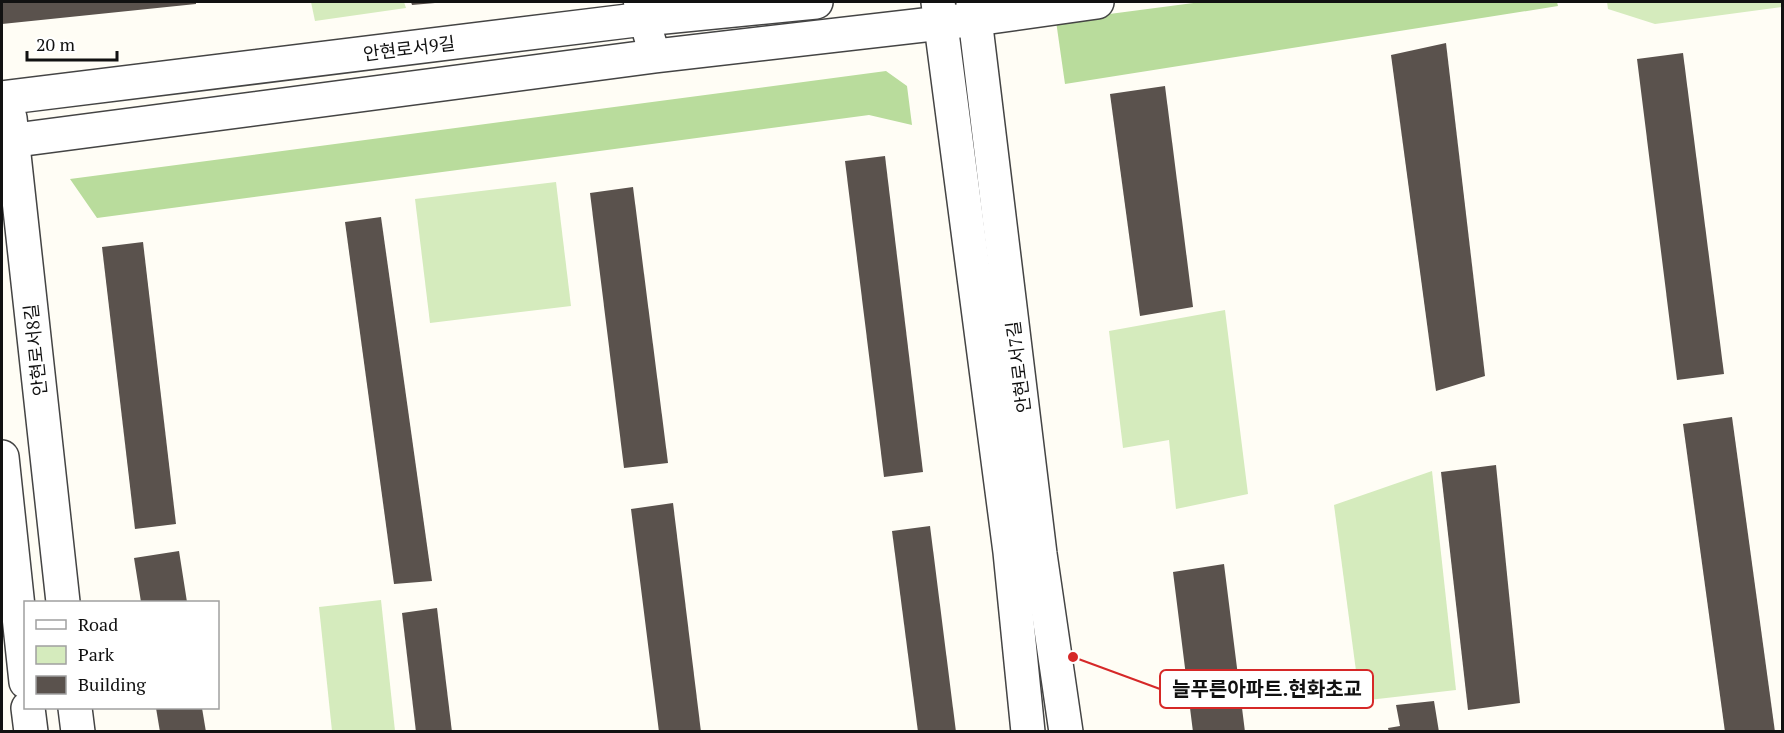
<svg xmlns="http://www.w3.org/2000/svg" width="1784" height="733" font-family="'PT Serif','Noto Sans KR',serif">
  <style>
    .green { fill: #d5ebbd }
    .forest { fill: #b9dc9c }
    .building { fill: #5a524d }
    .lines { fill: none; stroke-linecap: round; stroke-linejoin: round }
    .minor-casing { stroke: #444; stroke-width: 33 }
    .tertiary-casing { stroke: #444; stroke-width: 36 }
    .minor { stroke: #fff; stroke-width: 30 }
    .tertiary { stroke: #fff; stroke-width: 33 }
    .labels { text-anchor: middle; dominant-baseline: central; stroke-width: 6; stroke-linejoin: round; paint-order: stroke }
    .street-label { font-size: 18px; fill: #111; stroke: #fff }
    .leader { fill: none; stroke: #d62828; stroke-width: 2 }
    .callout-dot { fill: #d62828; stroke: #fff; stroke-width: 2 }
    .callout { fill: #fff; stroke: #d62828; stroke-width: 2 }
    .callout-label { font-size: 20px; text-anchor: middle; font-weight: bold; fill: #111 }
  </style>
  <rect width="100%" height="100%" fill="#fffdf5"/>
  <g class="green">
    <polygon points="311,2 404,2 406,8 315,21"/>
    <polygon points="1607,2 1782,2 1782,7 1655,24 1608,9"/>
    <polygon points="556,182 571,306 430,323 415,199"/>
    <polygon points="1225,310 1248,494 1176,509 1169,440 1123,448 1109,331"/>
    <polygon points="1432,471 1456,690 1360,701 1334,505"/>
    <polygon points="381,600 395,731 332,731 319,607"/>
  </g>
  <g class="forest">
    <polygon points="1201,2 1557,2 1558,6 1065,84 1056,21"/>
    <polygon points="886,71 907,86 912,125 869,115 97,218 70,179"/>
  </g>
  <g class="building">
    <polygon points="2,2 196,2 196,4 2,24"/>
    <polygon points="411,2 434,2 435,3 412,5"/>
    <polygon points="1446,43 1485,376 1436,391 1391,55"/>
    <polygon points="1683,53 1724,374 1677,380 1637,59"/>
    <polygon points="1165,86 1193,307 1140,316 1110,94"/>
    <polygon points="885,156 923,472 884,477 845,161"/>
    <polygon points="633,187 668,463 624,468 590,193"/>
    <polygon points="381,217 432,581 394,584 345,222"/>
    <polygon points="143,242 176,524 135,529 102,247"/>
    <polygon points="1732,417 1775,732 1725,732 1683,424"/>
    <polygon points="1496,465 1520,703 1468,710 1441,472"/>
    <polygon points="673,503 701,732 659,732 631,509"/>
    <polygon points="930,526 956,732 918,732 892,531"/>
    <polygon points="179,551 187,602 141,602 134,558"/>
    <polygon points="1224,564 1245,732 1193,732 1173,572"/>
    <polygon points="437,608 452,732 416,732 402,613"/>
    <polygon points="1434,701 1439,732 1389,732 1388,728 1400,726 1396,705"/>
    <polygon points="156,708 202,708 206,732 160,732"/>
  </g>
  <g class="lines">
    <defs>
      <polyline id="minor" points="639,2 655,56"/>
      <g id="tertiary">
        <polyline points="938,2 1010,552 1028,732"/>
        <polyline points="973,2 1040,554 1066,732"/>
        <polyline points="2,98 644,19 816,2"/>
        <polyline points="10,118 63,602"/>
        <polyline points="2,142 655,56 976,19 1097,2"/>
        <polyline points="2,457 26,682"/>
        <polyline points="28,708 31,732"/>
        <polyline points="75,708 78,732"/>
      </g>
    </defs>
    <use href="#minor" class="minor-casing"/>
    <use href="#tertiary" class="tertiary-casing"/>
    <use href="#minor" class="minor"/>
    <use href="#tertiary" class="tertiary"/>
  </g>
  <g class="labels">
    <g class="street-label">
      <text transform="translate(409 48) rotate(-7)">안현로서9길</text>
      <text transform="translate(35 350) rotate(-96)">안현로서8길</text>
      <text transform="translate(1018 367) rotate(-97)">안현로서7길</text>
    </g>
  </g>
  <path class="leader" d="M1073 657L1160 689"/>
  <circle class="callout-dot" cx="1073" cy="657" r="6"/>
  <rect class="callout" x="1160" y="670" width="213" height="38" rx="6"/>
  <g class="callout-label">
    <text x="1267" y="696">늘푸른아파트.현화초교</text>
  </g>
  <rect width="1784" height="733" fill="none" stroke="#111111" stroke-width="6"/>
  <rect x="24" y="601" width="195" height="108" fill="#ffffff" stroke="#a0a0a0" stroke-width="1.5"/>
  <rect x="36" y="620" width="30" height="9" fill="#ffffff" stroke="#a0a0a0" stroke-width="1.5"/>
  <text x="78" y="631" font-size="18" fill="#111111">Road</text>
  <rect x="36" y="646" width="30" height="18" fill="#d5ebbd" stroke="#a0a0a0" stroke-width="1.5"/>
  <text x="78" y="661" font-size="18" fill="#111111">Park</text>
  <rect x="36" y="676" width="30" height="18" fill="#5a524d" stroke="#a0a0a0" stroke-width="1.5"/>
  <text x="78" y="691" font-size="18" fill="#111111">Building</text>
  <path d="M27 51v9h90v-9" fill="none" stroke="#111111" stroke-width="3"/>
  <text x="36" y="51" font-size="18" fill="#111111" stroke="#ffffff" stroke-width="4.5" paint-order="stroke">20 m</text>
</svg>
